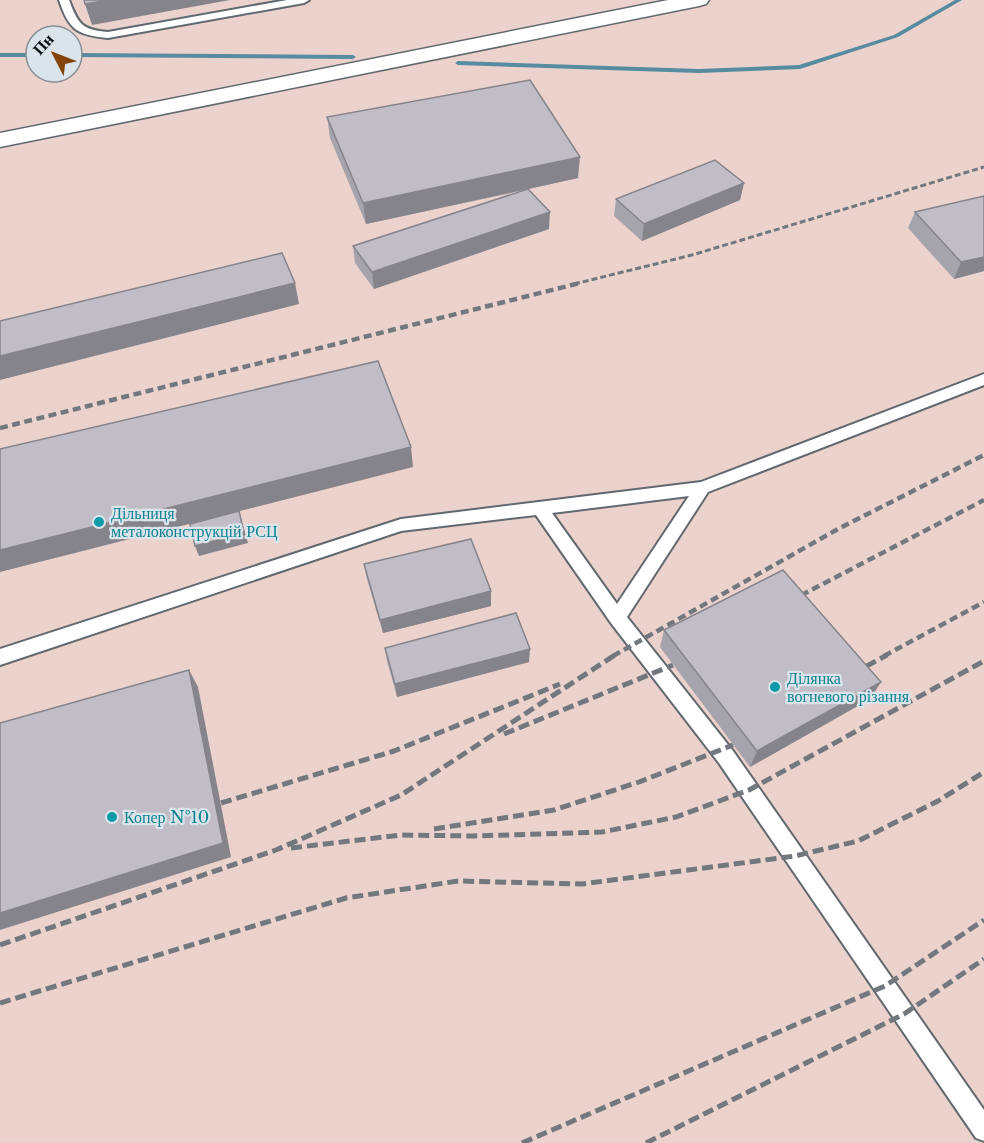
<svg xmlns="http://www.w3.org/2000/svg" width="984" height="1143" font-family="'Libre Baskerville',serif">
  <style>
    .industrial { fill: #ecd2cd; fill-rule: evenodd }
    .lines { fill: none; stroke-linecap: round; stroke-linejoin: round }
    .stream { fill: #568ba0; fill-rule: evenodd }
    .lane-casing { stroke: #61696f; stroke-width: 4 }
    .street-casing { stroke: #61696f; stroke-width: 3 }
    .lane { fill: #fff; fill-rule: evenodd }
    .street { fill: #fff; fill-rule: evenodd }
    .rail-far2 { stroke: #72787d; stroke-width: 3; stroke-dasharray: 6 3; stroke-linecap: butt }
    .rail-far1 { stroke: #72787d; stroke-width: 4.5; stroke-dasharray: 8 4.5; stroke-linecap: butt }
    .rail { stroke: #72787d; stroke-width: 5; stroke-dasharray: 11 5; stroke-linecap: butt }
    .wall { fill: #a5a3ab }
    .shaded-wall { fill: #86848b }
    .building { fill: #c0bdc7; stroke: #86848b; stroke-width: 1.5 }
    .culture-dot { fill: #0f9aa8; stroke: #dbe4eb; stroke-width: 2 }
    .labels { text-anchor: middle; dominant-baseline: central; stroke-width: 4.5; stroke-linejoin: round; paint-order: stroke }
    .culture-label { font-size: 16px; fill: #0d838f; stroke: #dbe4eb; text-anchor: start }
  </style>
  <rect width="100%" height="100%" fill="#dbe4eb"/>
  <path class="industrial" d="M0 0H984V1143H0ZM36 36H72V72H36Z"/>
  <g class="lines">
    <g class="stream">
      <polygon points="955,0 962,0 898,37 800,69 699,73 458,65 455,63 458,61 699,69 799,65 894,35"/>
      <rect x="0" y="53" width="36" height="4"/>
      <polygon points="72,53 353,55 356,57 353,59 72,57"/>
    </g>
    <defs>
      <g id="lane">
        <path d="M59 0H69C78 24 82 30 108 32L287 0H309L304 3 108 38C77 35 69 30 59 0Z"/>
        <path d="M984 374V385L708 492 627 617 733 751 984 1110V1141L976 1138 719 763 611 623 536 515 401 531 0 665V649L401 519 701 482ZM689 496 617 604 552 513Z"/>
      </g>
      <polygon id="street" points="668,0 709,0 706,4 699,6 0,147 0,133"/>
    </defs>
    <use href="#lane" class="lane-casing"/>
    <use href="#street" class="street-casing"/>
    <use href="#lane" class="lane"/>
    <use href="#street" class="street"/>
    <polyline class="rail-far2" points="574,284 692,255 984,167"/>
    <g class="rail-far1">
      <polyline points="0,428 580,283"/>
      <polyline points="790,601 984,500"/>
      <polyline points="613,656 838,529 984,455"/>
      <polyline points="884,656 984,602"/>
    </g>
    <g class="rail">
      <polyline points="852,674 887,655"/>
      <polyline points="504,734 673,665"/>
      <polyline points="221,803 394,751 560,684"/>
      <polyline points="434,829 554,810 639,782 733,745"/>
      <polyline points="291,848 401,835 473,836 602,832 676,817 749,790 984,661"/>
      <polyline points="0,945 276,850 401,795 615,655"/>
      <polyline points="0,1003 346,898 458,881 582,884 795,856 858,841 938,801 984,772"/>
      <polyline points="522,1143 885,986 984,920"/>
      <polyline points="646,1143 904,1014 984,959"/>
    </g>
  </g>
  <g class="wall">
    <polygon points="327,117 578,178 529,189 549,229 374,289 355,263 353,246 525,190 366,224 330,138"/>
    <polygon points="744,183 740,200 642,241 614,216 616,199"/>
    <polygon points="984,196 984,271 954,279 908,228 915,212"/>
    <polygon points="364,564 491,591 491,606 383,633 367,579"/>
    <polygon points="664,630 881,682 870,699 750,767 660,647"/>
    <polygon points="385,648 529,662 397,697 387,661"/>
  </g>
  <g class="shaded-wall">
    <polygon points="109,0 230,0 92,25 85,4"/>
    <polygon points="580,157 578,178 366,224 363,203"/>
    <polygon points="744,183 740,200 642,241 644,224"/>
    <polygon points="550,212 549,229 374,289 372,272"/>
    <polygon points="984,257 984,271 954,279 961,262"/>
    <polygon points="295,283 299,304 0,380 0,356"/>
    <polygon points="411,447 413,467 0,572 0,550"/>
    <polygon points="239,511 248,543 199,556 195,546"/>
    <polygon points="491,591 491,606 383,633 380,620"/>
    <polygon points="530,649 529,662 397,697 395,684"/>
    <polygon points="189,670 198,687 231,857 0,930 0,913"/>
    <polygon points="881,682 870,699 750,767 757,751"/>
  </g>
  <g class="building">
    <polygon points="84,0 109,0 85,4"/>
    <polygon points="530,80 580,157 363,203 327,117"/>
    <polygon points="715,160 744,183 644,224 616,199"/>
    <polygon points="528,189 550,212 372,272 353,246"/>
    <polygon points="984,196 984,257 961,262 915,212"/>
    <polygon points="282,253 295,283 0,356 0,321"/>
    <polygon points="378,361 411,447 0,550 0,449"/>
    <polygon points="239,511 244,533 195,546 190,524"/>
    <polygon points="471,539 491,591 380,620 364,564"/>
    <polygon points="783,570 881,682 757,751 664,630"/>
    <polygon points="516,613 530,649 395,684 385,648"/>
    <polygon points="189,670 223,843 0,913 0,723"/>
  </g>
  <g class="culture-dot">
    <circle cx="99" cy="522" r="6"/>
    <circle cx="775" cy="687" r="6"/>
    <circle cx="112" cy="817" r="6"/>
  </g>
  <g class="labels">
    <g class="culture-label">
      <text x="111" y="513">Дільниця<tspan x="111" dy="18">металоконструкцій РСЦ</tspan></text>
      <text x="787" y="678">Ділянка<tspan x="787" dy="18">вогневого різання</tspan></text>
      <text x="124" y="817">Копер №10</text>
    </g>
  </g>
  <g transform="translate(54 54) rotate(312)"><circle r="28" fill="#dbe4eb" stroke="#888f94" stroke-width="1.5"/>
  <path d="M0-4.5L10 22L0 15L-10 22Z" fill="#834309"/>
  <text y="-9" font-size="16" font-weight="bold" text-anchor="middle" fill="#0c0f11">Пн</text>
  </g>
</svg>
